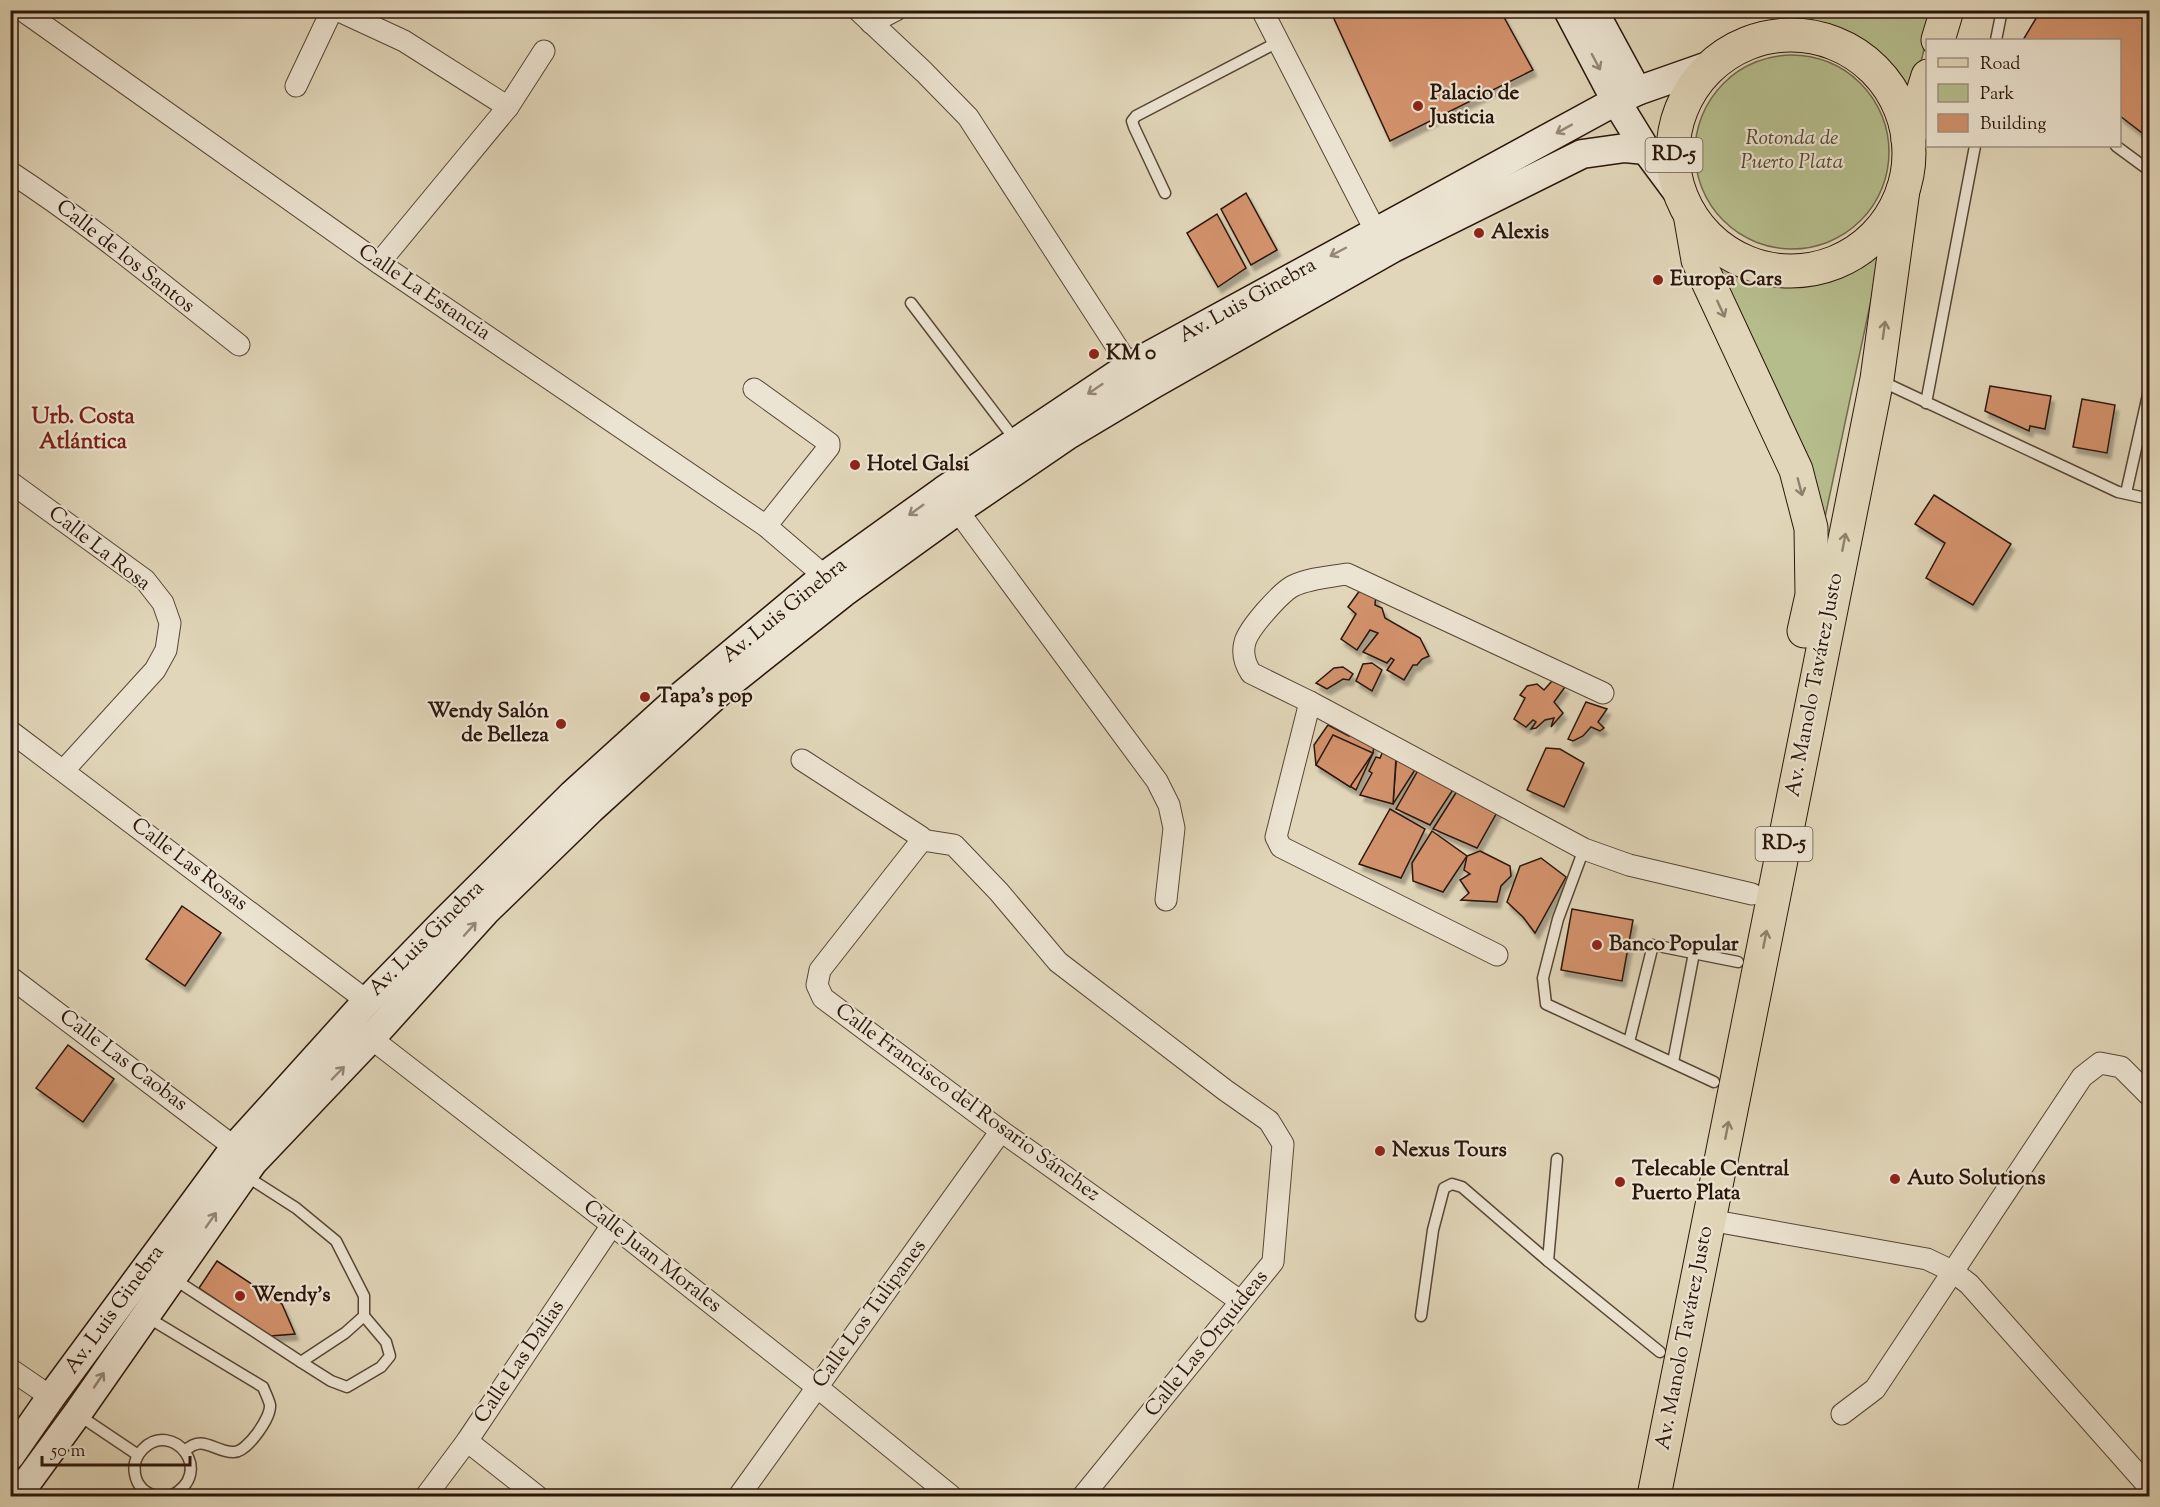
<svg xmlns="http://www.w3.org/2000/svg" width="2160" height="1507" font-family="'Sorts Mill Goudy',serif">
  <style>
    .green { fill: #b6bd8d; stroke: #706a4c; stroke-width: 1.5 }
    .building { fill: #d3926c; stroke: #2b160b; stroke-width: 1.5; filter: url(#shadow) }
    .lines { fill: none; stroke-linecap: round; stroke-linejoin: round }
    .lane-casing { stroke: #584636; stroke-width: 13 }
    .street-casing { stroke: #584636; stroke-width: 23 }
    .secondary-casing { stroke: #2b160b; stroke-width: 31 }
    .primary-casing { stroke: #2b160b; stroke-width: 35 }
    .lane { stroke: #ece4d2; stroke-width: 10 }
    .street { stroke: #ece4d2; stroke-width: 21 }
    .secondary { stroke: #ece4d2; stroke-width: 28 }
    .primary { stroke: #e1d6b9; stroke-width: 33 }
    .oneway { stroke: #958778 }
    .oneway2 { stroke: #8f806b }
    .poi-dot { fill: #8f2418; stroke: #ece4d2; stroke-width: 2 }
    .labels { text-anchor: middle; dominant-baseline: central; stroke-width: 4.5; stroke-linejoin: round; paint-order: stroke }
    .shield { fill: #ece4d2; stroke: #655447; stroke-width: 1.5 }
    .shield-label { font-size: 20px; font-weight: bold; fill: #2b160b }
    .poi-label { font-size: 21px; font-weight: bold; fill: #2b160b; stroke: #ece4d2; text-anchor: start }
    .park-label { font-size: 21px; font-style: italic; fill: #554832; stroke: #ece4d2 }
    .street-label { font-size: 21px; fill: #2b160b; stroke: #ece4d2 }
    .neighbourhood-label { font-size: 22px; font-weight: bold; fill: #7a1f14; stroke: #ece4d2 }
  </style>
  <defs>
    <filter id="shadow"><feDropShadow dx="3.5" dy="6" stdDeviation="1.5" flood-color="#0004"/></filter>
  </defs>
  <rect width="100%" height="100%" fill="#e1d6b9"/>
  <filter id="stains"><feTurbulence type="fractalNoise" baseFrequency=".00333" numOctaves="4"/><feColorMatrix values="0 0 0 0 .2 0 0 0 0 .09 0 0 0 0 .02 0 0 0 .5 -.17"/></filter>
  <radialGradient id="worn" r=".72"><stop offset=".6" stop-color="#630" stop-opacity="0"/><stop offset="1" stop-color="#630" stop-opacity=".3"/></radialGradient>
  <g class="green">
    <path d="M1824 11H1933L1913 96C1897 67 1875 42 1843 30 1832 26 1817 25 1806 23Z"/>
    <circle cx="1792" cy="152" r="97"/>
    <polygon points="1881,253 1823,527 1709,259 1756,282 1800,284 1838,274"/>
  </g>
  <g class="building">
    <polygon points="1330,10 1500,10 1533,70 1390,141"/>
    <polygon points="2041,10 2150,10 2150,139 2120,116 2120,40 2023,40"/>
    <polygon points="1246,193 1277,250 1251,265 1221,209"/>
    <polygon points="1217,214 1246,268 1218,287 1187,233"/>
    <polygon points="1990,386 2051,396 2045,429 2030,426 2029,431 1985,411"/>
    <polygon points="2082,399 2115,405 2107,453 2073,447"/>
    <polygon points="1934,495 2011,544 1973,605 1926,578 1945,543 1915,524"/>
    <polygon points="1363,586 1376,594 1375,605 1382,608 1385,618 1420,638 1429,656 1422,659 1417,665 1413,665 1404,680 1387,670 1394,660 1391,658 1387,663 1363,652 1378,633 1370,630 1357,650 1341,639 1356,614 1348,607"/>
    <polygon points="1372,663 1382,670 1372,691 1356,681 1363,664"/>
    <polygon points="1343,667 1353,674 1349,680 1343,679 1327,689 1316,683 1334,668"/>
    <polygon points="1552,681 1565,687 1554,702 1563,713 1551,727 1554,718 1545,720 1536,728 1531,729 1536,722 1533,720 1526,727 1514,719 1525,698 1520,695 1527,686 1537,684 1544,690"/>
    <polygon points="1586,702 1607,709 1598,722 1604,728 1600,731 1591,727 1583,736 1573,741 1568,739"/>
    <polygon points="1328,725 1349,736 1357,728 1375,739 1373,753 1356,790 1316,765 1314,745"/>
    <polygon points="1333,735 1373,753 1350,787 1316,765"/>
    <polygon points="1546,748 1560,749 1584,763 1564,807 1527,790"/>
    <polygon points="1397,750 1420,762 1393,804"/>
    <polygon points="1383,751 1396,758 1393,804 1360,795 1372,773 1369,771 1376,757 1380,758"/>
    <polygon points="1420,767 1456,785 1430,825 1396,809"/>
    <polygon points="1459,788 1500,807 1477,848 1433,829"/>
    <polygon points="1390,809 1425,829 1401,878 1359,864"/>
    <polygon points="1432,831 1467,856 1443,892 1413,881 1412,863"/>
    <polygon points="1480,851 1510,866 1511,876 1501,886 1497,902 1461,900 1469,893 1460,880 1470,874 1464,870 1467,856"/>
    <polygon points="1541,858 1566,877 1535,933 1523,917 1507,902 1520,866"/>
    <polygon points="182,906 221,933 185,986 146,959"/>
    <polygon points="1572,909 1633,920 1622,981 1561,970"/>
    <polygon points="68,1045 114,1079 83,1122 36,1088"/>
    <polygon points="217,1261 282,1304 295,1334 270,1336 199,1288"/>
  </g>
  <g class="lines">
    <defs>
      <g id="lane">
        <polyline points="1996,40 2002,10"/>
        <polyline points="2116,146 2150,171"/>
        <polyline points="1165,193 1134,127 1132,121 1136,116 1278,42"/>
        <polyline points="911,303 1016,441"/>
        <polyline points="1881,381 2118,492 2150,499"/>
        <polyline points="1926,403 1975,146"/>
        <polyline points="2126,493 2150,386"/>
        <polyline points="1584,849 1558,919 1543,978 1546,1004 1714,1082"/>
        <polyline points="1629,1042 1653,945 1738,962"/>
        <polyline points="1673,1062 1694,953"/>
        <polyline points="1548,1261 1557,1159"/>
        <polyline points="174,1279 301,1362 345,1333 364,1316 364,1296 336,1241 296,1208 246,1176"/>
        <polyline points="1421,1316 1433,1230 1444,1188 1452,1184 1462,1187 1548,1261 1660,1352"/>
        <path d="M147 1317 263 1387C265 1392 269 1400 270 1405 271 1418 247 1452 234 1452 215 1453 203 1433 185 1451"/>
        <polyline points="301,1362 331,1381 347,1387 381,1367 390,1356 386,1342 364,1316"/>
        <polyline points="77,1414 138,1455"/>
        <path d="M156 1496C145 1493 137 1486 135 1474 133 1464 136 1456 143 1449 172 1419 217 1472 171 1496"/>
      </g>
      <g id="street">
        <polyline points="22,10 379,263 766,526 835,585"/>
        <polyline points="337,10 404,41 508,107"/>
        <polyline points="858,10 924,72 968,117 1137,378"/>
        <polyline points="1262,10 1376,232"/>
        <polyline points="871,23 896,10"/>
        <polyline points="296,86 332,10"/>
        <path d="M10 172C90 224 164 286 239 345"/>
        <polyline points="379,263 508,107 544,51"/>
        <polyline points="754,389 829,443 829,447 766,526"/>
        <polyline points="10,482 145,580 163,603 170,623 166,650 155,670 64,770"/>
        <polyline points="949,499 1157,781 1169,805 1174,828 1166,900"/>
        <path d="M1603 693 1347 574C1329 577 1310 578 1293 586 1280 593 1249 628 1245 642 1242 653 1245 664 1251 673L1310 702 1584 849 1629 865 1752 894"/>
        <polyline points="1310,702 1276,837 1281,847 1497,955"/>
        <polyline points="10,731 367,1001"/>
        <polyline points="802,760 921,837 922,840 820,970 817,985 823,998 1001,1131 1240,1301"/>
        <polyline points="922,840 954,845 999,892 1058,962 1225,1090 1269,1121 1283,1144 1273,1262 1083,1496"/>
        <polyline points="10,977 246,1156"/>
        <polyline points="359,1029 612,1225 817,1387 951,1496"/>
        <polyline points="1709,1220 1927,1259 1952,1271 1969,1284 2150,1488"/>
        <polyline points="10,1369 51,1397"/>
        <polyline points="1842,1414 1875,1389 2082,1077 2100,1063 2121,1067 2150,1096"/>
        <polyline points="467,1441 537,1496"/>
        <polyline points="426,1496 467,1441 612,1225"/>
        <polyline points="739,1496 1001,1131"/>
      </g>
      <g id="secondary">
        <polyline points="1568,10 1616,101 1646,150 1681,197"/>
        <polyline points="1593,10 1637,91"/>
        <polyline points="10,1456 51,1397 236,1146 367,1001 445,921 573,794 680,697 826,575 943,491 1130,366 1616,101 1637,91 1711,65"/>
        <polyline points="17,1496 77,1414 253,1162 371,1038 485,912 591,809 727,685 843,593 958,510 1068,435 1155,383 1393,248 1582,154 1625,148 1646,150"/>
      </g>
      <g id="primary">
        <circle cx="1791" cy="153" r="118"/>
        <polyline points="1938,40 1947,10"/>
        <polyline points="1908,140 1928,76"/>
        <polyline points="1690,214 1698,260 1796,470 1811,528 1812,595 1804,631"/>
        <polyline points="1654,1496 1877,379 1903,190"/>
      </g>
    </defs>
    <use href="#lane" class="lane-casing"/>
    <use href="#street" class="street-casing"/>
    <use href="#secondary" class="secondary-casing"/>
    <use href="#primary" class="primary-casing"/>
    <use href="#lane" class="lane"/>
    <use href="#street" class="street"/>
    <use href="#secondary" class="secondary"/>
    <use href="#primary" class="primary"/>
  </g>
  <defs><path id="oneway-shaft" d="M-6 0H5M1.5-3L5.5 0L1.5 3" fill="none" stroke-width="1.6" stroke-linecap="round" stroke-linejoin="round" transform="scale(1.5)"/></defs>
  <g class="oneway">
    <use href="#oneway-shaft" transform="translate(1596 62) rotate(62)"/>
    <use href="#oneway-shaft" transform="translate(1564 129) rotate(151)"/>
    <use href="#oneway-shaft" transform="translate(1338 252) rotate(152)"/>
    <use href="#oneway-shaft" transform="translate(1095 389) rotate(146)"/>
    <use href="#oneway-shaft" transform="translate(916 510) rotate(144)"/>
    <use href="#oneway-shaft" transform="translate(470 929) rotate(-48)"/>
    <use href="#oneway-shaft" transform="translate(338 1073) rotate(-46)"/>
    <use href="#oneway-shaft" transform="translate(211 1220) rotate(-55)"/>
    <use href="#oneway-shaft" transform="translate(99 1380) rotate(-56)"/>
  </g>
  <g class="oneway2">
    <use href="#oneway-shaft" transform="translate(1721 309) rotate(65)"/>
    <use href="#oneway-shaft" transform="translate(1884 330) rotate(-82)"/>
    <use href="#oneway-shaft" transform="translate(1800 487) rotate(75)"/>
    <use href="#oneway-shaft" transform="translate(1844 542) rotate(-79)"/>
    <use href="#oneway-shaft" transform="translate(1765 939) rotate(-79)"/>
    <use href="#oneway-shaft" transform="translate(1727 1130) rotate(-79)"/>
  </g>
  <g class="poi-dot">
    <circle cx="1418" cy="106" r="6"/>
    <circle cx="1479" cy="233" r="6"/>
    <circle cx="1658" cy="280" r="6"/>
    <circle cx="1094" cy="354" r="6"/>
    <circle cx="855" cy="465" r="6"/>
    <circle cx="645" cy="697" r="6"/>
    <circle cx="561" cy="724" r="6"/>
    <circle cx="1597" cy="945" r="6"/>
    <circle cx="1380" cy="1151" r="6"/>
    <circle cx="1895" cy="1179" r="6"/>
    <circle cx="1620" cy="1182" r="6"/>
    <circle cx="240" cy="1296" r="6"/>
  </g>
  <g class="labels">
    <g class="shield">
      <rect x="1645.5" y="138" width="57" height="34" rx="4.5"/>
      <rect x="1755.5" y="827" width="57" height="34" rx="4.5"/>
    </g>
    <g class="shield-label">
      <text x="1674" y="155">RD-5</text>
      <text x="1784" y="844">RD-5</text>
    </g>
    <g class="poi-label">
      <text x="1430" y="94">Palacio de<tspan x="1430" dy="24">Justicia</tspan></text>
      <text x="1491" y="233">Alexis</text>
      <text x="1670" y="280">Europa Cars</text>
      <text x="1106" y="354">KM 0</text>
      <text x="867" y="465">Hotel Galsi</text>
      <text x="657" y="697">Tapa's pop</text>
      <text x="549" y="712" text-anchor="end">Wendy Salón<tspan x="549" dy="24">de Belleza</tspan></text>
      <text x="1609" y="945">Banco Popular</text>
      <text x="1392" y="1151">Nexus Tours</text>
      <text x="1632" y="1170">Telecable Central<tspan x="1632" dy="24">Puerto Plata</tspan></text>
      <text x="1907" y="1179">Auto Solutions</text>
      <text x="252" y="1296">Wendy's</text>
    </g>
    <g class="park-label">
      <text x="1792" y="139">Rotonda de<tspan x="1792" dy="24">Puerto Plata</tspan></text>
    </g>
    <g class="street-label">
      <text transform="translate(125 257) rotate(38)">Calle de los Santos</text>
      <text transform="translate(424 293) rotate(34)">Calle La Estancia</text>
      <text transform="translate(1248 301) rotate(-29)">Av. Luis Ginebra</text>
      <text transform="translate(99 549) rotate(38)">Calle La Rosa</text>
      <text transform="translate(785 611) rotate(-39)">Av. Luis Ginebra</text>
      <text transform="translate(1815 685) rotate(-79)">Av. Manolo Tavárez Justo</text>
      <text transform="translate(189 865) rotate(37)">Calle Las Rosas</text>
      <text transform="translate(427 939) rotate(-45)">Av. Luis Ginebra</text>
      <text transform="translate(123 1061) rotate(37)">Calle Las Caobas</text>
      <text transform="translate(967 1103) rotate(36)">Calle Francisco del Rosario Sánchez</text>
      <text transform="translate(652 1257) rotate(38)">Calle Juan Morales</text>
      <text transform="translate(115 1310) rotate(-54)">Av. Luis Ginebra</text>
      <text transform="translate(870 1314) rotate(-54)">Calle Los Tulipanes</text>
      <text transform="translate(1685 1338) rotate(-79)">Av. Manolo Tavárez Justo</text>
      <text transform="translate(1207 1344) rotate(-51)">Calle Las Orquídeas</text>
      <text transform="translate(520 1362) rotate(-56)">Calle Las Dalias</text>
    </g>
    <g class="neighbourhood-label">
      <text x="83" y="418">Urb. Costa<tspan x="83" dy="25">Atlántica</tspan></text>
    </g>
  </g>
  <rect width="2160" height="1507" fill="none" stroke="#e1d6b9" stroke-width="36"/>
  <rect x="12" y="12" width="2136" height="1483" fill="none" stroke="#2b160b" stroke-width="3"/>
  <rect x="18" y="18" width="2124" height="1471" fill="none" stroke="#2b160b" stroke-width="1.5"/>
  <rect x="1926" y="39" width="195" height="108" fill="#ece4d2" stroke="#9f9282" stroke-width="1.5"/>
  <rect x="1938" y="58" width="30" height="9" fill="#e1d6b9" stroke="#9f9282" stroke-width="1.5"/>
  <text x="1980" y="69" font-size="18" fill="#2b160b">Road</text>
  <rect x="1938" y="84" width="30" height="18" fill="#b6bd8d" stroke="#9f9282" stroke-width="1.5"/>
  <text x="1980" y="99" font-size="18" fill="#2b160b">Park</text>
  <rect x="1938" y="114" width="30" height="18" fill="#d3926c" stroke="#9f9282" stroke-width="1.5"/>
  <text x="1980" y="129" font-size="18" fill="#2b160b">Building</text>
  <path d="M42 1456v9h148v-9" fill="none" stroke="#2b160b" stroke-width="3"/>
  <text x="51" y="1456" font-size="18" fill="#2b160b" stroke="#ece4d2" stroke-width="4.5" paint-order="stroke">50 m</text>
  <rect width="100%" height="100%" filter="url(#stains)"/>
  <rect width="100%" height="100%" fill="url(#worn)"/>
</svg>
